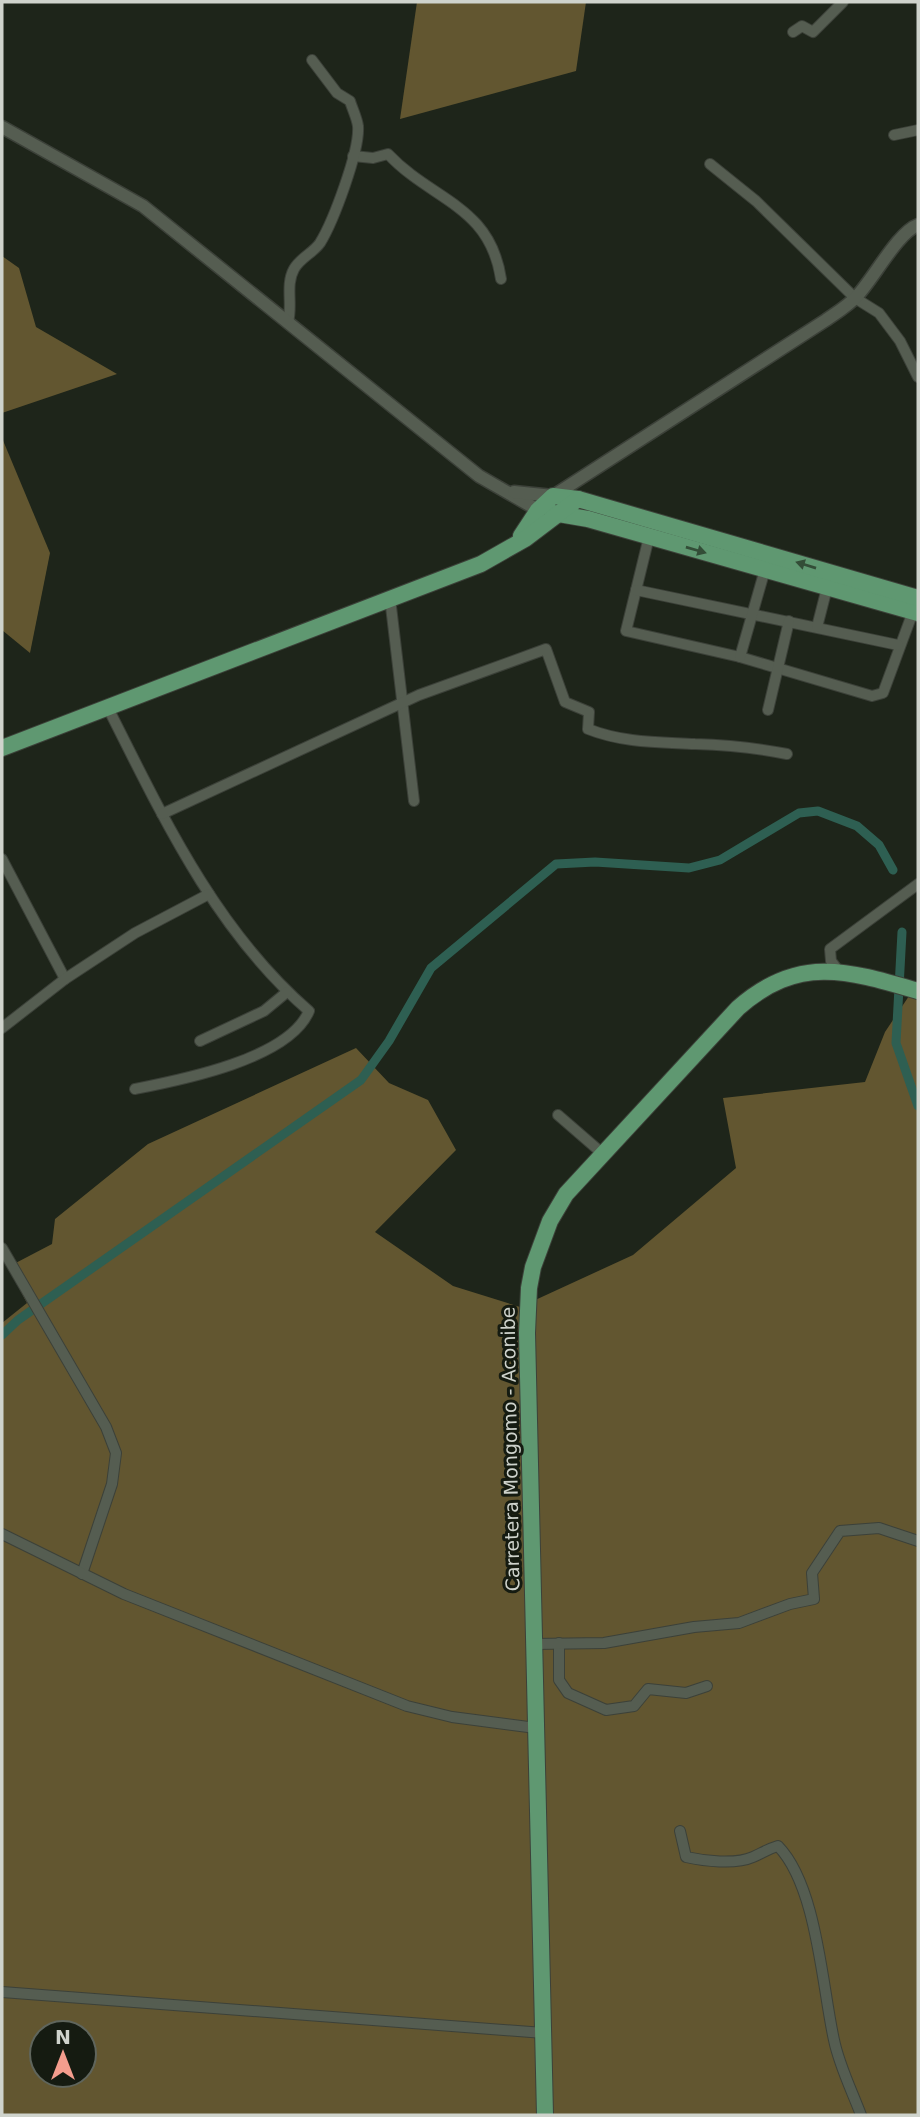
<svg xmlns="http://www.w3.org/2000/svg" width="920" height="2117" font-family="'DejaVu Sans',sans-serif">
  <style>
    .forest { fill: #625630; fill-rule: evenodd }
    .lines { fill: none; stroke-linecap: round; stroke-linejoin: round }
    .canal { stroke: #2e5f52; stroke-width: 9 }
    .minor-casing { stroke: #3c4139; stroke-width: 12 }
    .tertiary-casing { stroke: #3c4139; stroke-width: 15 }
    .primary-casing { stroke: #3c4139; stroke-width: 18 }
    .minor { stroke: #555d51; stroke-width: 10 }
    .tertiary { stroke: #555d51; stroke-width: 12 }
    .primary { stroke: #5f9871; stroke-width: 16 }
    .oneway { fill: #334d37 }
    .labels { text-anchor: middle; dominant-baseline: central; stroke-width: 6; stroke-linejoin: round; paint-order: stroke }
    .street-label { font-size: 19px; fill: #cfd3cc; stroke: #151b11 }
  </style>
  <rect width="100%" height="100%" fill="#1e251a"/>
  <g class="forest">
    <polygon points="417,2 586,2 576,71 400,119"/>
    <polygon points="2,256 19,268 36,327 117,374 2,413"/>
    <polygon points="2,438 50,553 30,653 2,630"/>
    <path d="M911 993 918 995V2115H2V1323L27 1303 8 1267 52 1244 55 1219 148 1144 356 1048 389 1083 428 1100 456 1150 375 1232 453 1286 520 1307 633 1255 736 1168 723 1098 865 1082 885 1032ZM42 2033H84V2075H42Z"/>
  </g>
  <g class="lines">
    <g class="canal">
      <polyline points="902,932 896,1043 918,1106"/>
      <polyline points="2,1335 18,1320 361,1080 389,1041 431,968 556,864 595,862 689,868 720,860 799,813 818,811 857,826 879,845 893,870"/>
    </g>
    <defs>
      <g id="minor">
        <polyline points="793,32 802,26 813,32 843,2"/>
        <polyline points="894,135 918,130"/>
        <path d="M353 156 373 158 388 154C432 201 490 205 501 279"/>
        <polyline points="710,164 756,201 855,298 879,313 900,341 918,377"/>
        <path d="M288 322C293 305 285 285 294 269 300 258 313 253 320 243 333 222 360 151 358 126 357 118 352 108 350 101L337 93 312 60"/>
        <polyline points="649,537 626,631 740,657 872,696 883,693 914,609"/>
        <polyline points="636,590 898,645"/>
        <polyline points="390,598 414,801"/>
        <polyline points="817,627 828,584"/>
        <polyline points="740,657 766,566"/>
        <path d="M107 706C162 815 215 930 309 1011 289 1059 181 1080 135 1089"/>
        <polyline points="768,710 789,621"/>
        <path d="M162 814 419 695 546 649 565 702 589 712 588 729C623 743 659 742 695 744 727 745 757 748 787 754"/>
        <polyline points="2,859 65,979"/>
        <polyline points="841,974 831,961 830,949 918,884"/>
        <polyline points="2,1028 65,979 135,933 209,894"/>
        <polyline points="200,1041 264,1011 287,992"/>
        <polyline points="558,1115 603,1154"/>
        <polyline points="2,1248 106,1427 116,1453 112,1484 82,1574"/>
        <polyline points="2,1534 124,1594 407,1706 452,1717 536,1728"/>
        <polyline points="559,1643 559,1680 568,1693 606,1710 634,1706 648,1689 686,1693 707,1686"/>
        <polyline points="534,1644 604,1643 694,1627 739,1623 790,1604 814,1599 812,1573 840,1531 879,1528 918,1541"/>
        <path d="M680 1831 686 1857C704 1861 735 1865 753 1857 762 1853 768 1849 778 1846 817 1886 822 1986 834 2040 839 2065 852 2091 861 2115"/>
        <polyline points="2,1992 544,2033"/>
      </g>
      <g id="tertiary">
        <polyline points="2,127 143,206 479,476 538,510"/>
        <path d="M514 492 553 496 826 320C836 313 848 306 857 296 874 278 898 232 918 225"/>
      </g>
      <g id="primary">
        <polyline points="553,513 588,519 918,613"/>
        <polyline points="521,536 538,510 553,496 578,499 918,598"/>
        <polyline points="2,748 481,564 525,539 578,499"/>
        <path d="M545 2115 527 1333 529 1288 533 1267 550 1221 566 1194 738 1008C798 955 847 970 918 991"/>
      </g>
    </defs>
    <use href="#minor" class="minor-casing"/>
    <use href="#tertiary" class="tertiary-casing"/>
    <use href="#primary" class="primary-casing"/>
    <use href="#minor" class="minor"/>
    <use href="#tertiary" class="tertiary"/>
    <use href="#primary" class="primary"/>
  </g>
  <defs><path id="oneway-solid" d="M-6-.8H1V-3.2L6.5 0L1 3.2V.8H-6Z" transform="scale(1.75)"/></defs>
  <g class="oneway">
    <use href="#oneway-solid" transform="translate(696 550) rotate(16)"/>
    <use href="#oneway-solid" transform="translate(806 565) rotate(-163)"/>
  </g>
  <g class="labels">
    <g class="street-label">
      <text transform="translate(510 1449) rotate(-91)">Carretera Mongomo - Aconibe</text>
    </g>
  </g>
  <rect width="920" height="2117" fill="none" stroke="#cfd3cc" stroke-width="7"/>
  <g transform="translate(63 2054)"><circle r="33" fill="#151b11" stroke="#5f655c" stroke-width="2"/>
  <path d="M0-5L12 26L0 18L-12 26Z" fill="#f49d8d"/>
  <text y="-10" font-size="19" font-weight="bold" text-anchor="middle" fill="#cfd3cc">N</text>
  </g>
</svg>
